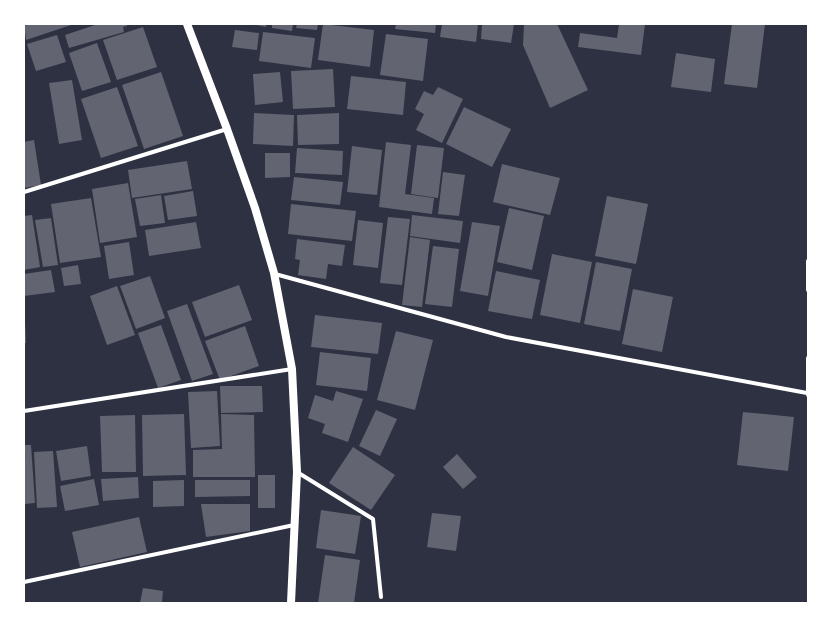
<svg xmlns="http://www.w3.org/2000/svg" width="832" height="627" font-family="'IBM Plex Sans',sans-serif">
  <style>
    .building { fill: #626471 }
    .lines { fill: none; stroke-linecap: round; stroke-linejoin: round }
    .minor { stroke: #fff; stroke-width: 4 }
    .secondary { stroke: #fff; stroke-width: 8 }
  </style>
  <rect width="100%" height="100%" fill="#2d3142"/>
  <g class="building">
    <polygon points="24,24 74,24 26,40"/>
    <polygon points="98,24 127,24 127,26 123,27 124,32 69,48 65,35"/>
    <polygon points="251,24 266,24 266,27"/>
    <polygon points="272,24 293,24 292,31 272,28"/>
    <polygon points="297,24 318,24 317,30 296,28"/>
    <polygon points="323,24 374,30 370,67 318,60"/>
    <polygon points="396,24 436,24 435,33 395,29"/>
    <polygon points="442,24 478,24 476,42 440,37"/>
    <polygon points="482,24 514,24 511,43 481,39"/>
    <polygon points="524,24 557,24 588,90 550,108 523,45"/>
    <polygon points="619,24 645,24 641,55 578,47 580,33 617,38"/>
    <polygon points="732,24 765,24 757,88 724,84"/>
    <polygon points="143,27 157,67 117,80 103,40"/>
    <polygon points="235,30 259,33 257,50 232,47"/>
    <polygon points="263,32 315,38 311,68 259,61"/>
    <polygon points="386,34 428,39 423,81 380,75"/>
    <polygon points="57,35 66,62 36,71 27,44"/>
    <polygon points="97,43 111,82 82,91 69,53"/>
    <polygon points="676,53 715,59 711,92 671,87"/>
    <polygon points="333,69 335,107 293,109 291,71"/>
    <polygon points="161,72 183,136 144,149 122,85"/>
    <polygon points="280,72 283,102 255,105 253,74"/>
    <polygon points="351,76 406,82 403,115 347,109"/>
    <polygon points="72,80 82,140 59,144 49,83"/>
    <polygon points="117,87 138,146 101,158 81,99"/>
    <polygon points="438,87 463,99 442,143 416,130 424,114 415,109 424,91 433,95"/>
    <polygon points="464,107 511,129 492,167 446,144"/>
    <polygon points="254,113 294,115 293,146 253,144"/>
    <polygon points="339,113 339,144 298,145 297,115"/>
    <polygon points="34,140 41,185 24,188 24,142"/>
    <polygon points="386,142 411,145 405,194 434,198 432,214 379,207"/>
    <polygon points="417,145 444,148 438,198 411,194"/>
    <polygon points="352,146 382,150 377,195 347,192"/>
    <polygon points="297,148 343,151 342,175 295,173"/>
    <polygon points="265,153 290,153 290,177 265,178"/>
    <polygon points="187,161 192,189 132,198 128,170"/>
    <polygon points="502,164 560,178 550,215 493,202"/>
    <polygon points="443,172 465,175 459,216 438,214"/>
    <polygon points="294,177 343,182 340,205 291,200"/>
    <polygon points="128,183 137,237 100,243 92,189"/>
    <polygon points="193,191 197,216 168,220 164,196"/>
    <polygon points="161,195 165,223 140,226 135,199"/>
    <polygon points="607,196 648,204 636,264 595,256"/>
    <polygon points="91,198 101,257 60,263 51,204"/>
    <polygon points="291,204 356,211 352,241 288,234"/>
    <polygon points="509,208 544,216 532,270 497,262"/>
    <polygon points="32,215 40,267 24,270 24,216"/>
    <polygon points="412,215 463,221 460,243 410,236"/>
    <polygon points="388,217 410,219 402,285 380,283"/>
    <polygon points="51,218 58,265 43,267 35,220"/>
    <polygon points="358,220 383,223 378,268 353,265"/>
    <polygon points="196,222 201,248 149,256 145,230"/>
    <polygon points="472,222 500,226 488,296 460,291"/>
    <polygon points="410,237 430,240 422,307 402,305"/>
    <polygon points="297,239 345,245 342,266 328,264 326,279 298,275 300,260 295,259"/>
    <polygon points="129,242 134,275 109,279 104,246"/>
    <polygon points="433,246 459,249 452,307 425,304"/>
    <polygon points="552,254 592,262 580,323 540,315"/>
    <polygon points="596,262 632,269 620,331 584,324"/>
    <polygon points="78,265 81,284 64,286 61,268"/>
    <polygon points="51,270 55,292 24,296 24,274"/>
    <polygon points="496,271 540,280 532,319 488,311"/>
    <polygon points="150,276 165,318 136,329 120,286"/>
    <polygon points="239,285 252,320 205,337 192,302"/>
    <polygon points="117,286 135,335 107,345 90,296"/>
    <polygon points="633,289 673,297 662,352 622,344"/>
    <polygon points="187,304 213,374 192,381 167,311"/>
    <polygon points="315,315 382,323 378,354 311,347"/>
    <polygon points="24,321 25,321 26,343 24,343"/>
    <polygon points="161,325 181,380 158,388 138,333"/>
    <polygon points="245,326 259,366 220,380 205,341"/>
    <polygon points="396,331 433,340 415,410 377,400"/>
    <polygon points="320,352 371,358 367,391 316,385"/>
    <polygon points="220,386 262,386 263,412 221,413"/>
    <polygon points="217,391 220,446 191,448 188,392"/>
    <polygon points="336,391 363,399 348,442 322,433 325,424 308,418 315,395 333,401"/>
    <polygon points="376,410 397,419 380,456 359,446"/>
    <polygon points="743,412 794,417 788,471 737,465"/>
    <polygon points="184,414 186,475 143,476 142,415"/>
    <polygon points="221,414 254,415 255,477 193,477 193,450 222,449"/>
    <polygon points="135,415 136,472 102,472 100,416"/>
    <polygon points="24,445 31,445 35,503 24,504"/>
    <polygon points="87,446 91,476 61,481 56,451"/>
    <polygon points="353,447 395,475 371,510 329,483"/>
    <polygon points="53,451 57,507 37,508 34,452"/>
    <polygon points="457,454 477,477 463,489 443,467"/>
    <rect x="258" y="475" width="17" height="33"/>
    <polygon points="138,477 139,498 103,501 101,479"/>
    <polygon points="94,479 99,505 65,511 60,486"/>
    <polygon points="184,480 184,506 153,507 153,481"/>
    <polygon points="195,480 250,480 250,496 195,497"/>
    <polygon points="201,504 250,504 250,531 206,537"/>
    <polygon points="321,510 361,516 355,554 316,548"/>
    <polygon points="432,513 461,516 456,551 427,547"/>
    <polygon points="139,517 147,552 80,567 72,532"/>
    <polygon points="325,555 360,560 354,603 318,603"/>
    <polygon points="143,588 163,591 162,603 140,603"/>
  </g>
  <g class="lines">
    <g class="minor">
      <polyline points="24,192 227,129"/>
      <polyline points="808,261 808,290"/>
      <polyline points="275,274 506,337 807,393"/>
      <polyline points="808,395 808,358"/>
      <polyline points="24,411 292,369"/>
      <polyline points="297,472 373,519 381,597"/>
      <polyline points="24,582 294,525"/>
    </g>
    <polyline class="secondary" points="187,24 227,129 255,208 274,273 292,369 297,472 291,603"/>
  </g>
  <rect width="832" height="627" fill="none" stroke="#ffffff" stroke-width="50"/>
</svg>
